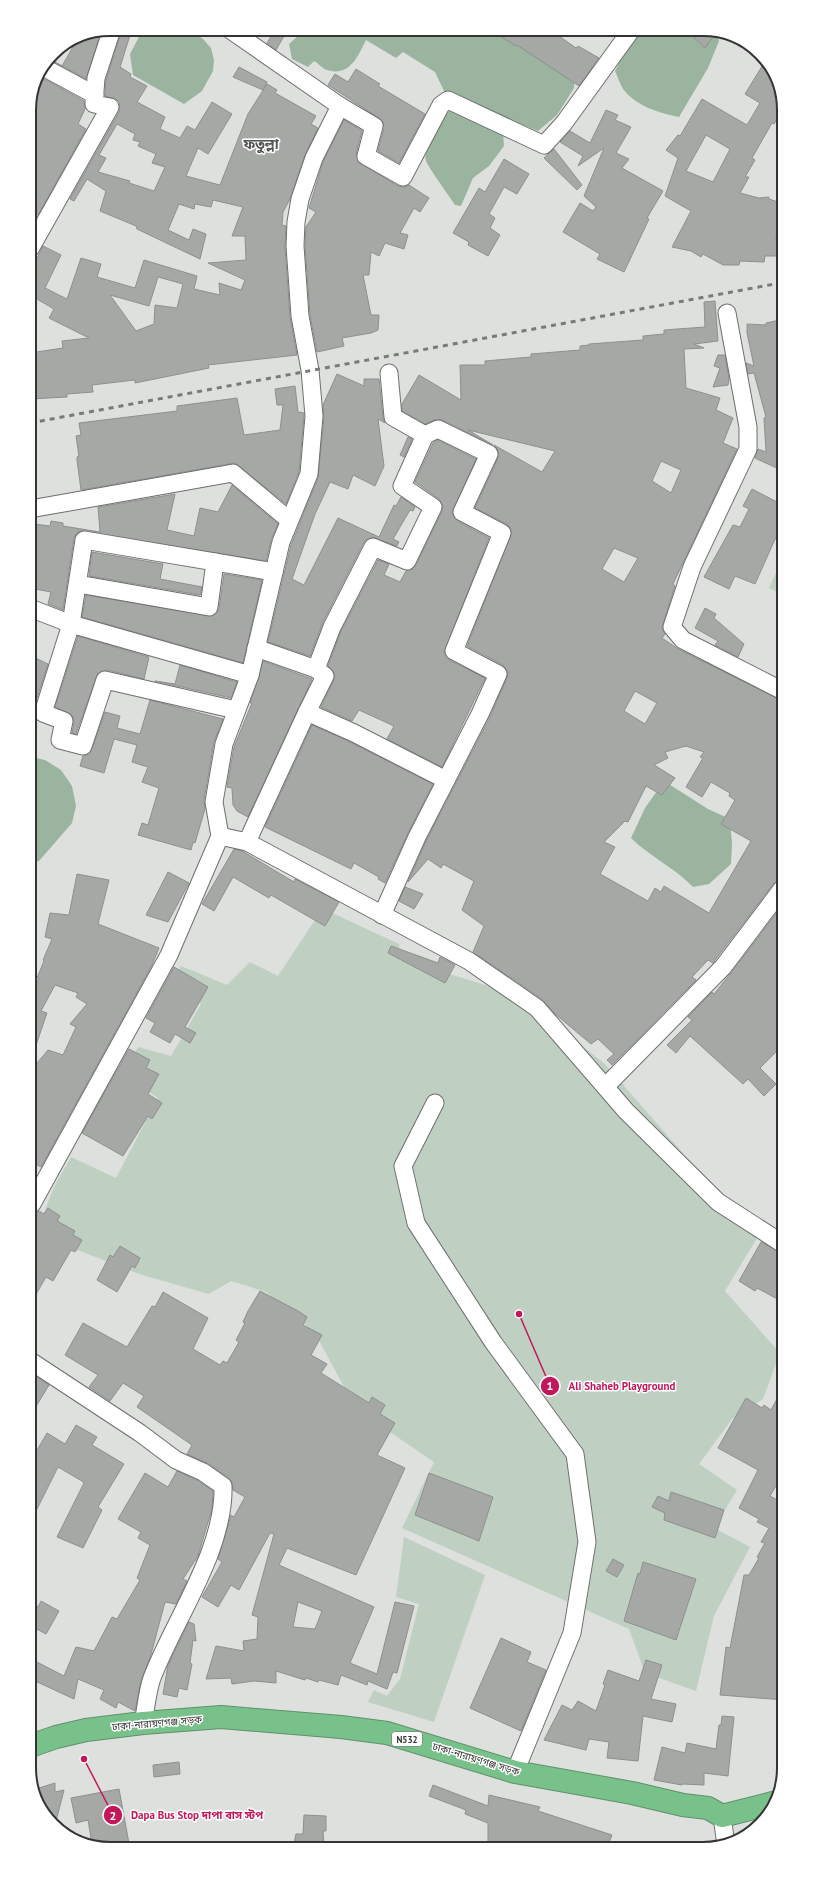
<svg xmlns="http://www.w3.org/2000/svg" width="813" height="1878" font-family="'PT Sans','Noto Sans Bengali',sans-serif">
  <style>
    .green { fill: #bfcfc2 }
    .water { fill: #9bb49f }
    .building { fill: #a5a8a5; stroke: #8d908e; fill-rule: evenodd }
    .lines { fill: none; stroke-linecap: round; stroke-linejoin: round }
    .minor-casing { stroke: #6d6f6d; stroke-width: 19 }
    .highway-casing { stroke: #60906c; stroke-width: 24 }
    .minor { stroke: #fff; stroke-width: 17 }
    .highway { stroke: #79c18a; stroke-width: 22 }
    .rail { stroke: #797b79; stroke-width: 3; stroke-dasharray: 5 5; stroke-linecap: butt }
    .labels { text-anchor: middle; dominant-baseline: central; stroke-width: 3; stroke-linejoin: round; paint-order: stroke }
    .shield { fill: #fff; stroke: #707170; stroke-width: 1 }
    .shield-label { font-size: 9px; font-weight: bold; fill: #333433 }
    .street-label { font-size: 10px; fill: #333433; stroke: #fff }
    .district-label { font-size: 14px; font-weight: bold; fill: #515452; stroke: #fff }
    .rim { fill: none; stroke: #333433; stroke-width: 2 }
    .leader { fill: none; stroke: #c2185b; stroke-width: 1.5 }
    .callout-dot { fill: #c2185b; stroke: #fff; stroke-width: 1.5 }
    .mark-label { font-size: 12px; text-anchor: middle; font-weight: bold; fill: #fff }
    .callout-label { font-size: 11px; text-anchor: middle; font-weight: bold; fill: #c2185b; stroke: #fff; stroke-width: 3; stroke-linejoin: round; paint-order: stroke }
  </style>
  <rect width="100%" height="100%" fill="#dde0dd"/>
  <g class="green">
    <polygon points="781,562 781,594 769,588"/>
    <polygon points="332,913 399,944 401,959 517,995 605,1064 757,1238 725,1291 780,1353 763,1399 732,1419 699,1464 737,1490 714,1528 750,1547 714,1616 696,1691 645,1673 629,1629 402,1528 434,1462 356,1409 315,1333 266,1292 231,1281 209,1294 139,1274 70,1247 43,1215 54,1187 71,1157 116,1178 158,1098 123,1075 138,1047 171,1056 201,1004 169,987 181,966 227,985 250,962 278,976 315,920 325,926"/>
    <polygon points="404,1537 485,1575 434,1722 368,1702 374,1690 387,1696 400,1679 419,1604 396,1597"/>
  </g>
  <g class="water">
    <polygon points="148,29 185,29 202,38 211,48 214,60 213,71 202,91 184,104 133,75 130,54 141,33"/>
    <path d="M306 29H533L576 62 574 88 557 115 538 131 445 93 435 72 403 52 396 58 366 40C358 56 350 77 327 70 323 69 318 63 314 61L308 67 292 59 289 44Z"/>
    <path d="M643 29H708L716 32 719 41 708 68 679 117C659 113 636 106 623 89 620 84 618 77 615 71L626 50Z"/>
    <path d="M451 109 503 133 504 146 489 166 473 178 461 206 455 205C450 197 428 167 426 161 422 143 440 121 451 109Z"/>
    <polygon points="31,757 45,760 61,770 72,786 76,806 72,823 39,861 31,863"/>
    <path d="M664 781 708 809 730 819 732 844 731 864 709 884 693 887C674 867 650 857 631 838L645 808Z"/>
  </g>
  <g class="building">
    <path d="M122 29H132L120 67 131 74 130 77 147 86 137 102 165 117 160 129 180 138 187 126 195 130 212 102 232 114 208 154 198 148 186 176 220 185 248 114 267 84 277 90 275 93 316 116 311 124 318 128 305 155 290 199 283 212 282 225 286 226 285 247 290 317 297 355 208 365 209 368 135 383V380L92 385 93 392 67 394V397L30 399V353L63 348 62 341 89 338 49 318 54 309 30 295V273L43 246 61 255 45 288 67 299 81 258 101 264 97 277 135 288 144 260 197 276 194 289 220 295 219 283 241 290 245 280 208 263 246 260 245 236H232L243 207 213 200 211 207 195 204 194 209 179 204 168 230 189 240 193 229 206 234 200 259 137 229 136 226 100 211 106 191 87 179 74 201 70 199 119 112V102L116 99 105 96V94L106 80ZM117 124 135 134 133 140 140 142 138 146 156 154 152 163 165 167 154 191 129 183 130 181 98 172 106 158 99 155ZM158 277 183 284 177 308 155 305 154 324 136 331 110 295 149 306Z"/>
    <polygon points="276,29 288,29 276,50 267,43"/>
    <polygon points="489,29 549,29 576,48 578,46 599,58 579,86 517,45 516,46"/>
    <polygon points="685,29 708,29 716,32 705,48"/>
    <polygon points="99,31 101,31 86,79 51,60 62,66 80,35"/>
    <path d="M764 63 779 84 774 96 780 99V114L774 124 772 123 752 158 755 160 745 177H749L740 193 759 198 769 197V199L778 202 776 240H780V256H765L764 262 740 261 739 265H723L703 254 701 257 691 251 672 247 691 211 665 196 678 158 666 150 678 135 680 136 702 99 747 125 760 103 745 94ZM706 135 730 149 713 182 686 171Z"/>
    <polygon points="239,67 267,82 263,90 233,77"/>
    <polygon points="356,69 380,84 378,86 425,114 399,163 378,151 384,128 383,122 379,118 328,85 335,74 348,82"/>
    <polygon points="37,75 84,101 85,109 78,124 86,129 38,215 29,210 29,105"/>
    <polygon points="606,110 618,115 615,120 631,127 616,153 629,159 622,168 663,191 647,218 649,219 624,272 597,259 600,254 563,232 580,203 593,211 596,207 584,196 604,148 578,166 583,156 560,142 570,131 590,143"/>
    <polygon points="344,120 362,131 356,154 358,162 398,186 404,187 409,185 429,198 420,212 414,208 400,233 408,235 404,249 385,243 379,256 371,252 369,275 363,275 371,315 379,315 378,330 371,333 342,338 344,346 317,352 310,315 305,246 306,227 316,212 309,208 323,162"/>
    <polygon points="554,149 582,185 577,190 544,158"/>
    <polygon points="504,159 529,174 517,194 504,187 489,214 495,218 490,228 500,235 488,256 468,245 469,242 453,233 479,188 485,192"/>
    <path d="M715 301 718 341 694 344 704 348 684 349 686 388 720 398 716 410 733 418 723 443 737 449 673 584 675 586 663 624 662 629 665 634 662 638 678 649 781 700 782 879 774 883 715 960 713 963 708 960 692 977 696 980 612 1065 607 1060 614 1054 598 1039 591 1044 554 1013 543 1000 473 952 484 926 462 910 474 881 443 864 441 868 428 859 408 882 426 841 489 719 507 678 508 673 503 665 467 646 512 532 507 524 475 508 498 458 497 449 494 445 542 472 555 451 468 430 493 445 442 420H434L425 424 402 411V404L419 375 461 400 460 365H485V361L531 357V354L580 350V346L589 345V344L643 340V336L664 334V330L705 327 704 302ZM661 461 681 470 671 493 652 481ZM614 548 638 558 624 582 602 569ZM635 691 657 703 645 724 624 711ZM686 746 704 752 700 757 703 758 686 787 702 797 711 782 730 793 729 796 735 800 721 824 751 841 709 913 664 886 661 892 655 888 648 901 600 874 615 847 604 842 625 821 628 822 646 786 662 795 675 778 654 765 668 758 665 752Z"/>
    <polygon points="780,320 780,404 777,405 780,418 781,470 755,458 758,449 766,452 764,418 766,417 754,373 748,374 746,363 754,366 747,333 747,324 766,325 766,323"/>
    <polygon points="718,355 725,355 729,379 728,385 713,387 720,368 714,366"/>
    <polygon points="337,374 364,386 364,379 379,379 383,418 385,423 378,419 384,466 375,486 353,475 348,489 330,482 315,514 292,579 304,585 338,518 379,537 394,505 396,506 401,497 415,507 413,511 410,510 393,539 399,542 397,546 372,537 364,542 323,622 310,656 268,642 291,545 318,478 324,417 323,405"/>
    <polygon points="295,386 298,412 304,413 304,416 299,472 286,504 235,463 81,490 77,460 77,457 79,456 76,436 81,435 79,423 177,411 177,406 237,398 244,435 280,430 283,405 277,405 275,389"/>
    <polygon points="408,437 412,439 404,457 400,455"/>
    <polygon points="438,440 476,459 452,513 457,521 489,538 444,652 449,660 485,678 442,767 387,739 394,726 359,710 352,721 321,707 334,680 334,672 328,666 341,631 378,560 389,564 384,575 400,582 406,571 412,569 416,565 442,511 443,506 439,499 415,482 433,443"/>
    <polygon points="232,485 278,524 271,540 266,561 81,531 77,533 74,538 63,610 48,604 51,592 30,588 30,539 32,540 34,524 50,526 51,521 63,523 63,526 100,532 98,507 175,494 167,530 194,536 200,508 218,512"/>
    <polygon points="752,489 781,504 781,532 778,538 776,537 755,584 735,576 729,589 704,577 733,525 740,527 749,509 743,506"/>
    <polygon points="92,552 163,564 160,579 202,587 200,595 89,576"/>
    <polygon points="224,574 262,580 243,663 82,617 86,595 212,616 217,613 219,609"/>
    <polygon points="705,608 716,614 714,618 744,644 738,657 715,645 718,641 695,628"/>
    <polygon points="78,636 149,657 144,679 107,670 98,673 76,734 72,733 74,723 72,715 55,707"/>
    <polygon points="31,656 48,664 35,704 31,703"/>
    <polygon points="263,661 312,679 248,817 237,811 233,805 232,788 227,787 234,747 252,703 250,703"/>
    <polygon points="180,665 237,682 231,698 155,681 175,684"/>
    <polygon points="150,700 223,719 214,742 204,800 205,809 195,843 193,842 191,850 138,835 142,823 148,825 159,788 142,782 148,767 132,762 137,745 114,739 104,773 80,766 83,756 89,754 92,749 105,712 120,716 117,728 140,734"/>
    <polygon points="312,725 350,742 433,784 408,833 385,883 378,879 379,877 354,863 351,869 265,827"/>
    <polygon points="234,849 242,851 294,882 295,879 339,902 325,926 271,895 269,898 233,877 214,911 202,904"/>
    <polygon points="168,872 189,883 168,922 146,915"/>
    <polygon points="77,874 109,880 98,924 159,948 151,967 41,1167 32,1162 32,1069 48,1050 63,1055 76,1027 70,1024 87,1004 76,997 78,993 55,985 41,1011 47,1013 33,1054 32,1054 31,994 39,978 37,978 44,961 43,960 52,939 45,937 50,913 69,915"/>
    <polygon points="405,887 423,894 414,909 399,901"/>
    <polygon points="782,906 782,1046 760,1068 776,1084 764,1096 748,1079 743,1084 690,1036 676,1053 667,1045 692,1020 688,1017 712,992 714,994 731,973"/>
    <polygon points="391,946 438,963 440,957 455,965 445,983 388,953"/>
    <polygon points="174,967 208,987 185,1027 196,1033 190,1043 175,1034 170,1043 150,1032 155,1023 146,1018"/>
    <polygon points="129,1049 150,1060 146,1068 159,1074 148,1094 162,1103 152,1119 148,1116 123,1156 82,1133"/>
    <polygon points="48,1208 60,1216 57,1221 75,1231 73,1235 82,1240 75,1252 71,1250 53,1281 46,1277 32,1301 32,1220 36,1213 39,1211 44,1214"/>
    <polygon points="761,1242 783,1254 783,1302 757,1288 755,1291 739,1281"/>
    <polygon points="120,1246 140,1258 135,1268 132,1266 117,1292 97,1280 110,1255 113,1257"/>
    <path d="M260 1291 298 1311 307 1317 303 1325 322 1335 311 1355 327 1364 321 1373 369 1403 372 1397 385 1405 380 1414 395 1423 377 1455 405 1468 356 1575 287 1548 279 1565 374 1607 350 1663 377 1674 395 1602 414 1606 397 1673 393 1672 387 1689 368 1681 367 1685 341 1675 338 1685 319 1680 318 1682 306 1678 305 1680 276 1671V1683L254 1681 232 1684 231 1678 206 1679 216 1646 244 1651 243 1641 257 1639 258 1617 252 1615 274 1534 270 1533 239 1590 231 1585 218 1607 202 1597 222 1562 218 1559 231 1515 234 1517 245 1497 233 1490 232 1482 229 1478 209 1464 187 1454 192 1445 137 1407 144 1396 123 1383 110 1401 89 1387 98 1375 65 1355 83 1323 127 1347 152 1306 155 1307 163 1292 208 1318 193 1349 220 1365 223 1361 227 1363 239 1342 236 1340 245 1323 243 1322 248 1311ZM298 1602 322 1611 315 1629 293 1627Z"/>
    <polygon points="32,1374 49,1385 32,1413"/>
    <polygon points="783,1388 783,1474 770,1496 783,1503 784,1700 720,1695 726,1647 730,1648 744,1575 749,1575 759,1558 757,1557 765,1543 761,1542 769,1528 757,1522 759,1519 739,1508 758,1470 718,1448 746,1398 762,1408 764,1405 771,1410"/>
    <polygon points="76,1425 97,1437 92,1445 124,1464 98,1507 102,1510 83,1548 57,1537 84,1483 82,1481 58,1467 33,1517 33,1457 47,1433 65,1444"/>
    <polygon points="177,1471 198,1481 213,1491 212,1509 198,1556 183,1579 187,1581 176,1604 165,1602 150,1658 141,1681 135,1711 118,1702 116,1708 100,1699 104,1690 78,1679 74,1699 33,1680 33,1660 64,1676 76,1647 94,1651 112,1617 117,1619 140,1580 137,1578 150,1545 138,1538 141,1532 118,1519 145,1473 168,1487"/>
    <polygon points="429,1473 493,1497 479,1541 415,1515"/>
    <polygon points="671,1492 724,1510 715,1538 664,1520 665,1513 652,1507 658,1496 669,1501"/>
    <polygon points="613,1559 624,1565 617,1577 606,1571"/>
    <polygon points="643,1562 696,1579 676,1640 624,1621 638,1573 640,1574"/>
    <polygon points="41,1601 59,1611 46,1634 33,1627 33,1603 38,1607"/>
    <polygon points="189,1622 194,1624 196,1641 193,1640 190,1663 192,1664 187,1690 179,1688 177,1697 163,1694 168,1665"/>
    <polygon points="501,1638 531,1652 527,1662 546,1670 521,1731 470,1708"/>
    <polygon points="646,1660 662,1665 651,1699 676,1704 672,1722 643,1716 638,1761 607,1758 609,1742 589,1739 586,1750 544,1740 562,1705 572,1710 578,1701 596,1711 605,1685 603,1684 608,1670 639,1681"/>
    <polygon points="722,1716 734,1717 728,1776 704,1773 704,1785 683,1784 682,1785 654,1780 662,1747 685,1753 687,1743 716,1749 719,1725 721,1725"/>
    <polygon points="179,1762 180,1774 154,1777 153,1765"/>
    <polygon points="55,1783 55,1792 64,1790 55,1825 37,1800 39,1788"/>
    <polygon points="433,1785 488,1806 489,1795 540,1807 538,1811 612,1835 608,1845 589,1841 587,1846 488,1846 488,1823 465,1814 466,1810 429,1796"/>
    <polygon points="119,1789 130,1849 105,1849 92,1844 88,1820 76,1823 71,1798"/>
    <polygon points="304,1815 326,1816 326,1831 323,1831 324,1847 293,1848 296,1834 303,1834"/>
  </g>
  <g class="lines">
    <defs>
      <g id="minor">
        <polyline points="43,67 95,95"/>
        <polyline points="340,106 374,126 366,156 403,177 441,105 448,100 544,145 564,123 632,29"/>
        <polyline points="30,249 110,107 94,104 96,78 112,29"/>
        <polyline points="727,313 748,427 748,449 692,567 672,627 683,640 781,690"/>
        <polyline points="30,509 233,473 289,520"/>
        <polyline points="78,584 209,607 215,562"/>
        <polyline points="30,608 71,624 250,675"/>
        <polyline points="256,648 316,669"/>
        <polyline points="236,710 105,680 83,746 60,740 64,721 43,713 71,624 84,540 274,572"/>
        <polyline points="307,712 325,676 316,669 332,627 373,547 407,561 433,507 402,486 425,435"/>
        <polyline points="220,836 247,842 469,961 537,1008 626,1111 718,1202 783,1244"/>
        <polyline points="247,842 307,712 354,733 446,780"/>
        <polyline points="382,915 417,837 480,714 498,674 454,651 502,533 462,512 489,454 438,429 425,435 393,417 389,373"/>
        <polyline points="606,1086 723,967 782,889"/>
        <polyline points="435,1103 403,1166 416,1223 493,1342 575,1454 587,1542 572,1633 515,1772"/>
        <polyline points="32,1204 169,955 220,836 214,802 224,744 250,675 281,542 309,474 314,416 310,370 300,316 295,246 296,222 300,199 314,158 340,106 229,29"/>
        <path d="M32 1362 140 1433 176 1460 203 1472 223 1486C225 1550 174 1620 152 1678 147 1692 146 1709 143 1723"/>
        <polyline points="722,1816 726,1845"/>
      </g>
      <polyline id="highway" points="33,1745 56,1737 86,1730 143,1723 221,1717 341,1727 387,1733 515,1772 632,1793 683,1805 708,1808 722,1816 773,1803"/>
    </defs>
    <use href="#minor" class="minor-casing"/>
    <use href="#highway" class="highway-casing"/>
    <use href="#minor" class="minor"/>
    <use href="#highway" class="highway"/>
    <polyline class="rail" points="30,423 780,283"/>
  </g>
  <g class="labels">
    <rect class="shield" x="392" y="1732" width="30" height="14" rx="3"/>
    <g class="shield-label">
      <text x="407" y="1739">N532</text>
    </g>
    <g class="street-label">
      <text transform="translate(157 1723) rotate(-5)">ঢাকা-নারায়ণগঞ্জ সড়ক</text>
      <text transform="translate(476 1759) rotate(17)">ঢাকা-নারায়ণগঞ্জ সড়ক</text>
    </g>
    <g class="district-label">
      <text x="261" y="144">ফতুল্লা</text>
    </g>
  </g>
  <path d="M0 0H813V1878H0ZM110 36H703A74 74 0 0 1 777 110V1768A74 74 0 0 1 703 1842H110A74 74 0 0 1 36 1768V110A74 74 0 0 1 110 36Z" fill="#fff" fill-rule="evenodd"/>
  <path class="rim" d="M110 36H703A74 74 0 0 1 777 110V1768A74 74 0 0 1 703 1842H110A74 74 0 0 1 36 1768V110A74 74 0 0 1 110 36Z"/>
  <path class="leader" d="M519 1314L550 1386M84 1759L113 1815"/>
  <g class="callout-dot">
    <circle cx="519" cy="1314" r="4"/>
    <circle cx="84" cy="1759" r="4"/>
    <circle cx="550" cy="1386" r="10"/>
    <circle cx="113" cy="1815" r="10"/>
  </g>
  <g class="mark-label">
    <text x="550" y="1390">1</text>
    <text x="113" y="1820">2</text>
  </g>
  <g class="callout-label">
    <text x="622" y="1390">Ali Shaheb Playground</text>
    <text x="197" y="1819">Dapa Bus Stop দাপা বাস স্টপ</text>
  </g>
</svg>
